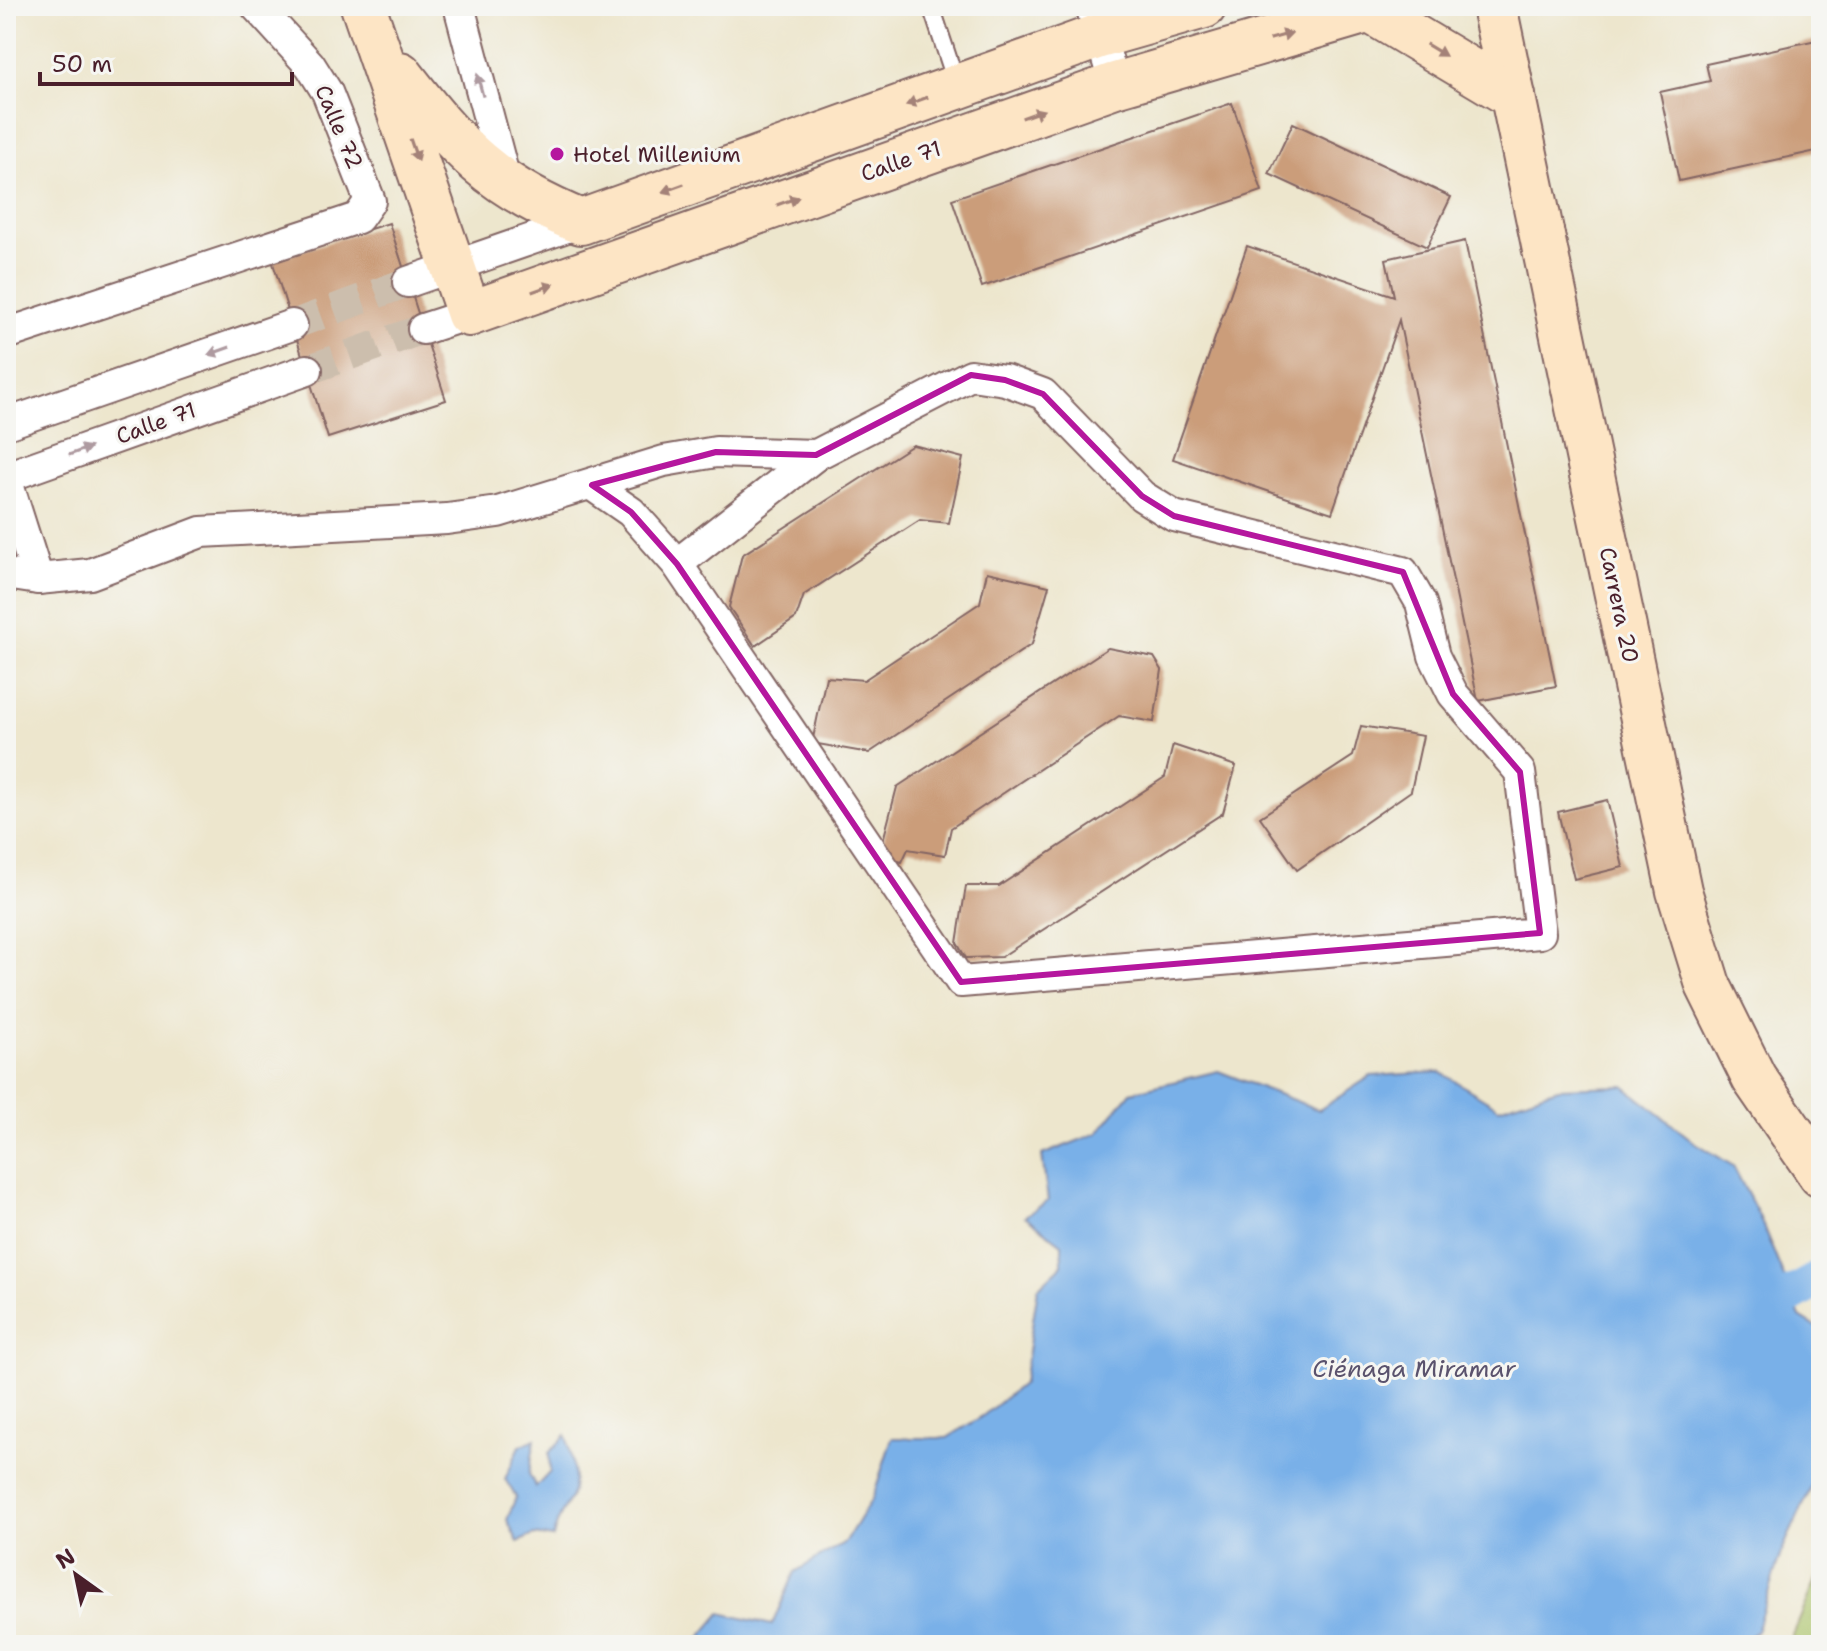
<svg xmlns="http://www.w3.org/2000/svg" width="1827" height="1651" font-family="'Shantell Sans',sans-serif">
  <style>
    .green { fill: #aac369; stroke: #7a714a; stroke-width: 2 }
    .water { fill: #79b0e8; stroke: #62688a; stroke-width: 2 }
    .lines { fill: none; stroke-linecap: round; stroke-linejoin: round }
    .canal { stroke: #79b0e8; stroke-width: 36 }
    .building { fill: #cb9d7a }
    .street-tunnel { stroke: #ccbead; stroke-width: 30; stroke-dasharray: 30 15; stroke-linecap: butt }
    .lane-casing { stroke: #836564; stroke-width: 20 }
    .street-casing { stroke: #836564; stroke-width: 34 }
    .secondary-casing { stroke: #836564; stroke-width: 48 }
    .lane { stroke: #fff; stroke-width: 16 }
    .street { stroke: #fff; stroke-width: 30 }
    .secondary { stroke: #fde5c5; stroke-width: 44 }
    .oneway { fill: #a48278 }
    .oneway2 { fill: #ae9aa0 }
    .marked { fill: none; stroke: #b5179e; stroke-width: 6; stroke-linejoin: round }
    .poi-dot { fill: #b5179e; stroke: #f6f6f2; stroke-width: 3 }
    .labels { text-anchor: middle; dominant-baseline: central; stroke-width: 6; stroke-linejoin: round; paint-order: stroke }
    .street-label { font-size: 22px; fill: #4a1f2b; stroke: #f6f6f2 }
    .poi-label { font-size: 22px; fill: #4a1f2b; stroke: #f6f6f2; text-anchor: start }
    .water-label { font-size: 24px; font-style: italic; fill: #5a526d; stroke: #f6f6f2 }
  </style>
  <rect width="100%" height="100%" fill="#f6f6f2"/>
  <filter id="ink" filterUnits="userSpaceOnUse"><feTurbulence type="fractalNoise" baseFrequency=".0125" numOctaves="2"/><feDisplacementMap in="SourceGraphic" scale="16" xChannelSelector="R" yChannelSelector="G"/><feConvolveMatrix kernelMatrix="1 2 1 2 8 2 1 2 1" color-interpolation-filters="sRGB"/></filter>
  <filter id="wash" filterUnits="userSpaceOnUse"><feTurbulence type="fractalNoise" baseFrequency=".006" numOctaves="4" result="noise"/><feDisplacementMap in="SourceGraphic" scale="32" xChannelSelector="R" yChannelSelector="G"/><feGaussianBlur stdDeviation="1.8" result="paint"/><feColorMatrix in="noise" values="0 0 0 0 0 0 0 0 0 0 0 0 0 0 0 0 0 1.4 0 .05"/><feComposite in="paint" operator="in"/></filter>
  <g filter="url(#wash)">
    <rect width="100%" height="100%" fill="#ede6cd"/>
    <polygon class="green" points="1821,1568 1821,1645 1789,1645"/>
    <g class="water">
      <polygon points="1218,1071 1319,1110 1371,1076 1440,1072 1499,1108 1558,1088 1624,1086 1693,1141 1733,1166 1759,1216 1800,1317 1821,1330 1821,1466 1781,1553 1756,1631 1738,1645 694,1645 721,1613 772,1625 795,1572 845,1542 873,1497 892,1438 947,1438 984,1415 1023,1383 1038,1288 1062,1265 1062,1244 1025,1216 1048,1201 1042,1155 1098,1133 1131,1092"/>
      <path d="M566 1435C570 1454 579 1480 570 1498 562 1513 556 1521 553 1538L534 1535 518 1542 507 1520 516 1497 505 1479 520 1446 535 1439 529 1474 536 1487 550 1472 549 1453Z"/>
    </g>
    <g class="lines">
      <polyline class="canal" points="1789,1296 1821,1278"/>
    </g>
    <g id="blocks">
      <g class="building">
        <polygon points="1821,39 1821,150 1679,181 1660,92 1710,81 1706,64"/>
        <polygon points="1232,103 1262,191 982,287 952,199"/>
        <polygon points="1293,123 1451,197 1427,247 1269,174"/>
        <polygon points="389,223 446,400 328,438 272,260"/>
        <polygon points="1465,241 1556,686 1478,701 1399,320 1332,513 1173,459 1247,246 1394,296 1386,259"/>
        <polygon points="913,445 963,458 949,523 920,520 804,595 796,618 755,646 729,607 742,555"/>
        <polygon points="987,572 1049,586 1032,644 869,753 812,743 826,677 864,680 980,603"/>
        <polygon points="1108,648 1154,657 1162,670 1154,722 1119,716 951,828 945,855 908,849 902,862 879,856 897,787"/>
        <polygon points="1361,726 1423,736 1411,791 1297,870 1260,817 1353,756"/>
        <polygon points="1173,745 1236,766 1223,813 1001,957 966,958 957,943 966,886 999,886 1165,777"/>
        <polygon points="1607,800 1623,867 1574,879 1558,812"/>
      </g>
    </g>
  </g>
  <g filter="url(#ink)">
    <use href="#blocks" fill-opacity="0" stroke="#836564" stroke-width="2"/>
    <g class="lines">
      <g class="street-tunnel">
        <polyline points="292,325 408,282"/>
        <polyline points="307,370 423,329"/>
      </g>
      <defs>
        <polyline id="lane" points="931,6 957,85"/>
        <g id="street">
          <polyline points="459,6 507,187"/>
          <polyline points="1091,6 1115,85"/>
          <polyline points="408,282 581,222"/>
          <polyline points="423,329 469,314"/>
          <polyline points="6,334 358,218 370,201 327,92 310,65 256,6"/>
          <polyline points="6,424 292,325"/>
          <polyline points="6,477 307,370"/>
          <polyline points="6,478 38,579 90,574 201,532 447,519 498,512 664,461 716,452 816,455"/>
          <polyline points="592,485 631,512 677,564 961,982 1540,933 1520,772 1453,694 1434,656 1421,603 1403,572 1174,516 1142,496 1043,394 1005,380 971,375 816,455 677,564"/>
          <polyline points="6,574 38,579"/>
        </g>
        <g id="secondary">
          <polyline points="363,6 469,314 1115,85 1384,6"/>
          <polyline points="1494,6 1679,891 1708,985 1754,1078 1821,1175"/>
          <polyline points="1369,10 1513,96"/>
          <path d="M400 74C457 148 492 186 581 222L1099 36 1204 6"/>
        </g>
      </defs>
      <use href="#lane" class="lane-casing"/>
      <use href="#street" class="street-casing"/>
      <use href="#secondary" class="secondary-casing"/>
      <use href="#lane" class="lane"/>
      <use href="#street" class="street"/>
      <use href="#secondary" class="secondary"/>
    </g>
    <defs><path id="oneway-solid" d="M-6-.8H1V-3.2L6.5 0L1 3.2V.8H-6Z" transform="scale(2)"/></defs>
    <g class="oneway">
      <use href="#oneway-solid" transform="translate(1281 36) rotate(-16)"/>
      <use href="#oneway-solid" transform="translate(1436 50) rotate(31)"/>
      <use href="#oneway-solid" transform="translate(917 101) rotate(160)"/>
      <use href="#oneway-solid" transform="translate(1033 114) rotate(-19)"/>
      <use href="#oneway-solid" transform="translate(414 150) rotate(71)"/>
      <use href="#oneway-solid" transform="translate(673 188) rotate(160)"/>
      <use href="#oneway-solid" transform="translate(788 201) rotate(-19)"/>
      <use href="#oneway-solid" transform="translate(543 288) rotate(-19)"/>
    </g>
    <g class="oneway2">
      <use href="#oneway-solid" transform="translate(480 85) rotate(-105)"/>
      <use href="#oneway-solid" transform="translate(219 351) rotate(161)"/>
      <use href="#oneway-solid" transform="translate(80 451) rotate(-20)"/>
    </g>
  </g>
  <path class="marked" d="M971 375 1005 380 1043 394 1142 496 1174 516 1403 572 1453 694 1520 772 1540 933 961 982 677 564 631 512 592 485 716 452 816 455Z"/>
  <circle class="poi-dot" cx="557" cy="154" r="8"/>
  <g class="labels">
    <g class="street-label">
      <text transform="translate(339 127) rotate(67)">Calle 72</text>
      <text transform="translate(901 161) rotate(-19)">Calle 71</text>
      <text transform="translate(156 423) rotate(-20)">Calle 71</text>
      <text transform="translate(1619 605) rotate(78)">Carrera 20</text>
    </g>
    <g class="poi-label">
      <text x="573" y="154">Hotel Millenium</text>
    </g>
    <g class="water-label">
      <text x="1414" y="1369">Ciénaga Miramar</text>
    </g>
  </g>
  <rect width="1827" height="1651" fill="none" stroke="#f6f6f2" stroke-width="32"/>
  <g transform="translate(76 1575) rotate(327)" stroke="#f6f6f2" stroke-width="6" paint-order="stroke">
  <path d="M0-6L14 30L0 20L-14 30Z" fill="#4a1f2b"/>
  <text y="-12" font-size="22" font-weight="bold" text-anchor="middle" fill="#4a1f2b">N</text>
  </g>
  <path d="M40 72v12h252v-12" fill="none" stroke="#4a1f2b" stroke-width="4"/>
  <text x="52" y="72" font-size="24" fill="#4a1f2b" stroke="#f6f6f2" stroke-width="6" paint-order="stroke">50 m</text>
</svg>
